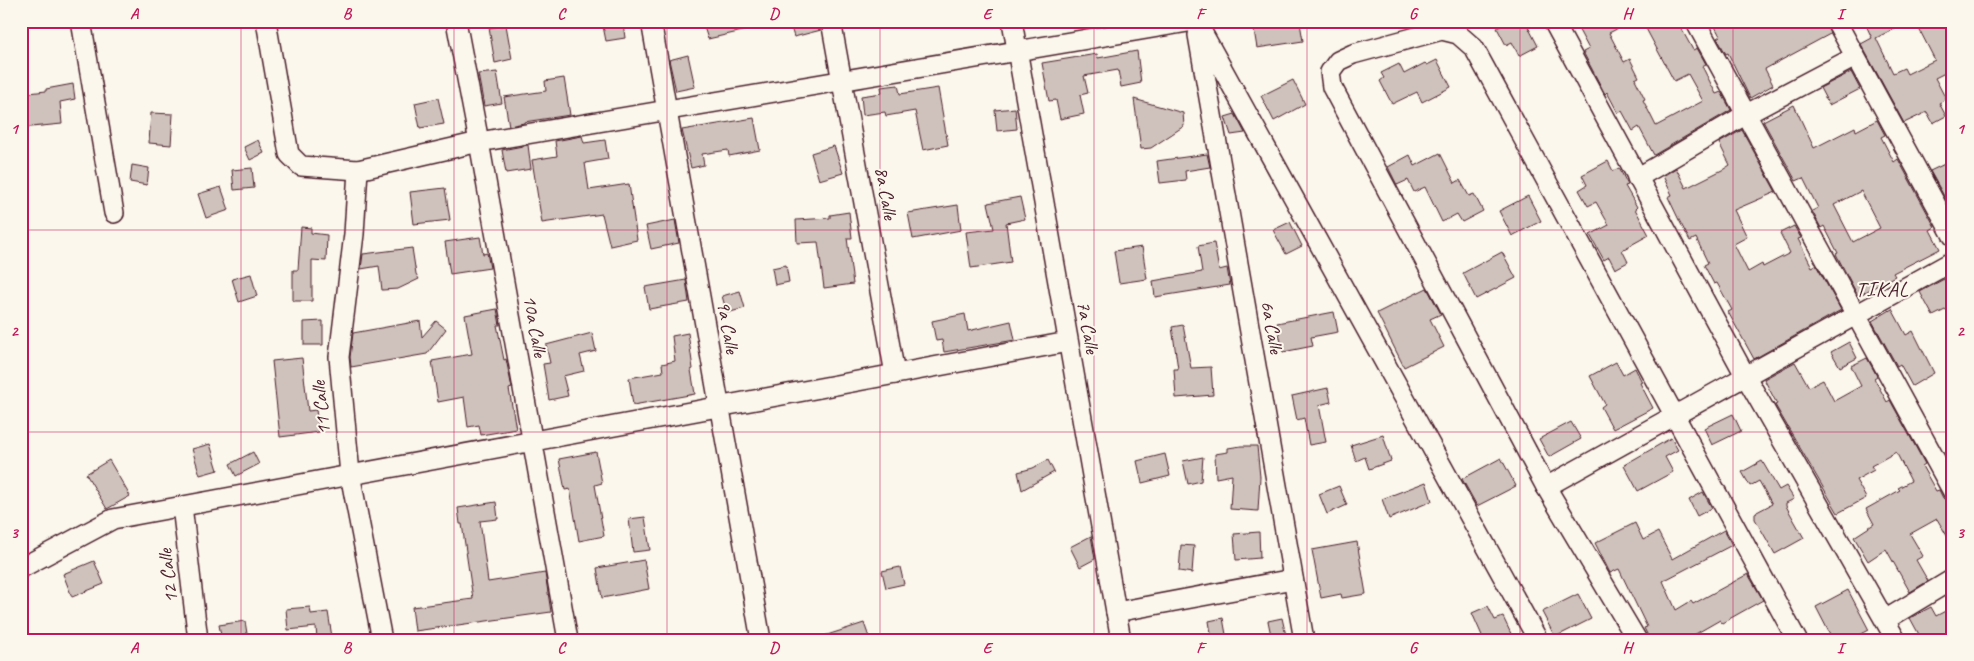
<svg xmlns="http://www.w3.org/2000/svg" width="1974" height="661" font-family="Caveat,sans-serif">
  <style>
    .building { fill: #cfc2bc; stroke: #4a1f2b; fill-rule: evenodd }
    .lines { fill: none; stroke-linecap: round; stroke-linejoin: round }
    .minor-casing { stroke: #4a1f2b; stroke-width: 22 }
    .minor { stroke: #fbf7ec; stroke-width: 19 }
    .grid { fill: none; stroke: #c2185b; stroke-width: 1; stroke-opacity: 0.55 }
    .labels { text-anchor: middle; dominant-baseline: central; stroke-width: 4; stroke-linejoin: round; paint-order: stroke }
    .street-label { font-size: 20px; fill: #4a1f2b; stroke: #fbf7ec }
    .neighbourhood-label { font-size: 21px; letter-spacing: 1px; fill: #4a1f2b; stroke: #fbf7ec }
    .neatline { fill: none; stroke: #c2185b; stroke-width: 2 }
    .grid-label { font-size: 16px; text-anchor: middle; font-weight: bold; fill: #c2185b }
  </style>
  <rect width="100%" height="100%" fill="#fbf7ec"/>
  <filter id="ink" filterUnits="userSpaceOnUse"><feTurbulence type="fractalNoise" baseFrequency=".02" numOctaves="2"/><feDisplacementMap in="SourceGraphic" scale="10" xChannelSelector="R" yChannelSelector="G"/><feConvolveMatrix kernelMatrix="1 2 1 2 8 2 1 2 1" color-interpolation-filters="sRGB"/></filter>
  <g filter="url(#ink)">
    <g class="building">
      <polygon points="731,21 745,21 747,30 708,39 704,27"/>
      <polygon points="789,21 820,21 821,30 794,37"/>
      <polygon points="1510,21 1525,21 1538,46 1519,56 1512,42 1506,45 1497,28"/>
      <polygon points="1574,21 1632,21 1609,33 1624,62 1630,59 1639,77 1635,79 1645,99 1643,100 1656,126 1703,101 1688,74 1674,81 1642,21 1677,21 1693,50 1697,48 1706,64 1702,66 1716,94 1721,92 1731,110 1654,155 1639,127 1633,131 1622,111 1618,113 1607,92 1605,94 1583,52 1589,49"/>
      <polygon points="1712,21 1825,21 1830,34 1765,69 1773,85 1750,98 1728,53 1726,54 1717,38 1720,36"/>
      <polygon points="1864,21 1909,21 1876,38 1893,73 1904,68 1907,74 1935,60 1915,21 1953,21 1953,69 1935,78 1946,99 1939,103 1946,116 1933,123 1927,112 1904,123 1861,44 1872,38"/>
      <polygon points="623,23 625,38 606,41 603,26"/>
      <polygon points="1300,23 1303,41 1257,48 1254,30"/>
      <polygon points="506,25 512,59 495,63 489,28"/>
      <polygon points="1137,51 1141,83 1121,87 1118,70 1084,76 1088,93 1080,95 1084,114 1060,119 1056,100 1049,101 1042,63 1097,54 1098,58"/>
      <polygon points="688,55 695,87 676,91 669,60"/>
      <polygon points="1437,60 1451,87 1422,102 1417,92 1392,104 1380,81 1384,78 1381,73 1399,64 1404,74 1425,63 1427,65"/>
      <polygon points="497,72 502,103 484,106 478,74"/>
      <polygon points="1851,72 1860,89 1829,105 1820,88"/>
      <polygon points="564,78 570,115 524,122 524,123 509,126 504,97 546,91 545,81"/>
      <polygon points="1293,80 1305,104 1274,121 1261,96"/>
      <polygon points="73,84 75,99 60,102 62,124 21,128 21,94 46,91 46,89"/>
      <polygon points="898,85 900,94 938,88 948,145 923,150 915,111 886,116 885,112 863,115 861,96 882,93 881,87"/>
      <polygon points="438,98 444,124 420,128 415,103"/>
      <polygon points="1134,99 1183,113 1184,126 1151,148 1141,149"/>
      <path d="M1794 105 1814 148 1855 127 1856 131 1877 120 1885 135 1881 137 1894 162 1898 159 1935 227 1930 230 1940 249 1893 273 1895 276 1858 296 1836 254 1838 253 1824 226 1821 228 1812 211 1818 208 1803 178 1796 181 1763 121ZM1861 191 1880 228 1853 242 1834 205Z"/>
      <polygon points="1015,108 1017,129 997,131 995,110"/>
      <polygon points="151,113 173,114 171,145 149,143"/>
      <polygon points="1235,114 1245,133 1231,135 1225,117"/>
      <polygon points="754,118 760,150 729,156 728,150 702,154 704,165 691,168 682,130"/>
      <polygon points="1742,130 1776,192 1734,210 1747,237 1734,244 1748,272 1762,264 1763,267 1790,253 1780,233 1794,226 1801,238 1798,239 1812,267 1816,265 1841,310 1754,359 1728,312 1732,310 1717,283 1714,284 1704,265 1708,263 1696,238 1690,241 1679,220 1668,197 1672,195 1663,176 1676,168 1686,188 1724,169 1730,165 1719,143"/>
      <polygon points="582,136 584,143 605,140 608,159 585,163 589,190 629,184 637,240 610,246 602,214 542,223 532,160 557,156 555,141"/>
      <polygon points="258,140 264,153 250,160 244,147"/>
      <polygon points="528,145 531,169 506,173 502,150"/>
      <polygon points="834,146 843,173 819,180 811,153"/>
      <polygon points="1440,153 1455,183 1460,180 1469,196 1474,194 1483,211 1462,222 1457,214 1442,222 1425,187 1414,192 1408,180 1397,185 1388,167 1410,155 1415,166"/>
      <polygon points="1207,154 1210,167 1185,171 1186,180 1160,183 1157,161"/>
      <polygon points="1953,160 1953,212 1930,171"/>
      <polygon points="1608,161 1613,171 1619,168 1628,185 1625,186 1637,207 1635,209 1649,235 1622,250 1628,262 1615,269 1609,257 1604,260 1590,235 1609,225 1596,202 1588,206 1579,190 1587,185 1582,175"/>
      <polygon points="132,165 149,168 147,185 130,182"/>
      <polygon points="252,168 254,188 234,190 232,170"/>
      <polygon points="221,187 229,210 206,218 198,194"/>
      <polygon points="445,188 450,220 414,224 410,192"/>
      <polygon points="1528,196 1541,221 1512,236 1499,211"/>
      <polygon points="1020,197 1025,219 1006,223 1011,262 971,268 966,232 994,229 988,203"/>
      <polygon points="958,205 961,230 913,239 908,213"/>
      <polygon points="849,212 852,238 847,238 853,284 824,288 818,242 797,243 796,220 830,218 830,215"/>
      <polygon points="675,220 679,243 651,249 646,226"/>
      <polygon points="1290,222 1302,246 1286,254 1273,230"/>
      <polygon points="301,227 311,228 311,233 327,235 326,261 312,260 312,301 293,301 293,270 298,270"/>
      <polygon points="480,237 483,254 487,253 490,268 450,274 445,242"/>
      <polygon points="1214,243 1219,270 1227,268 1230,285 1155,297 1153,281 1202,272 1198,246"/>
      <polygon points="1142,247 1147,279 1119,283 1114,251"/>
      <polygon points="412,248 416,274 419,279 398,289 382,290 379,266 361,269 363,254"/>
      <polygon points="1502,252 1516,278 1476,299 1463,273"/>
      <polygon points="786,265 789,282 775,285 772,268"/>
      <polygon points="251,274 257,296 239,302 232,279"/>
      <polygon points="1944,279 1948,286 1953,283 1953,306 1933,316 1920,292"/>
      <polygon points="686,280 689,302 649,309 645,287"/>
      <polygon points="1427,288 1441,314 1430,319 1444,347 1404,367 1377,313"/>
      <polygon points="740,291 745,308 727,313 722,296"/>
      <polygon points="497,309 500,325 497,325 504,360 506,359 512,388 509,389 516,429 481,435 479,425 468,427 464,397 438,402 432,361 472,354 465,315"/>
      <polygon points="1892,309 1906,335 1913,331 1934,373 1912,386 1900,364 1897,366 1872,321"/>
      <polygon points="1334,312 1338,332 1311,337 1313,346 1283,352 1277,323"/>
      <polygon points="965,314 968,331 1011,321 1015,340 944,352 942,340 936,341 932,321"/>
      <polygon points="323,321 323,345 304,345 304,322"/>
      <polygon points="420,321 422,337 436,321 446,329 427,354 351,367 350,357 353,333"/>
      <polygon points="1183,325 1191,368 1211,367 1213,395 1176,398 1174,369 1178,369 1172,327"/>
      <polygon points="592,333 596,351 580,355 584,371 563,376 568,396 549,400 543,364 550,363 546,345"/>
      <polygon points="688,333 693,369 691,370 695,394 633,405 629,378 663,372 662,364 675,361 672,336"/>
      <polygon points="1849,342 1857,358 1840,367 1831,352"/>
      <polygon points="302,358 308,411 316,410 319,432 280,437 272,361"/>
      <polygon points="1867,358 1877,376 1874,378 1887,402 1890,400 1925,464 1922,466 1936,491 1939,490 1943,498 1953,506 1953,546 1937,519 1910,534 1923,556 1916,560 1928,581 1910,592 1886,549 1868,561 1854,537 1874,524 1866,509 1900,490 1898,488 1911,481 1896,452 1871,466 1874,470 1856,480 1866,498 1838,513 1775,405 1777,404 1764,379 1795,362 1809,387 1823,380 1834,401 1861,386 1851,366"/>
      <polygon points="1616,362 1623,375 1635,368 1642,382 1640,383 1653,408 1613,429 1601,407 1605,404 1590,376"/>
      <polygon points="1328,388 1331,402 1319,405 1326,442 1309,445 1304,418 1297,420 1292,396"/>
      <polygon points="1733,414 1741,431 1712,445 1704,428"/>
      <polygon points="1571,422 1581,439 1549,457 1539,439"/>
      <polygon points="1383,435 1391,461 1369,469 1365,457 1356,461 1351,445"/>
      <polygon points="1671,438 1678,450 1665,457 1673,472 1638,491 1624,465"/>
      <polygon points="210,444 218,470 200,475 192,449"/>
      <polygon points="1241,446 1257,446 1260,477 1258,511 1230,509 1232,475 1216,478 1215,454 1228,452 1228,448"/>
      <polygon points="253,452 259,464 236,476 230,464"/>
      <polygon points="596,452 602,483 595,485 604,536 579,541 570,489 565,490 559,459"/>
      <polygon points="1165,454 1170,476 1142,483 1137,461"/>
      <polygon points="1203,457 1201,481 1188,484 1183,461"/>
      <polygon points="1501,458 1516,486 1477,506 1462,479"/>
      <polygon points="109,460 130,496 107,509 86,474"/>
      <polygon points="1048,460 1054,472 1022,490 1018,472 1033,468"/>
      <polygon points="1762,461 1779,490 1786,486 1794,499 1786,503 1786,506 1804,538 1775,554 1755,519 1755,513 1772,504 1759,481 1750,486 1742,472"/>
      <polygon points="1426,482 1432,501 1389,519 1382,499"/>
      <polygon points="1339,486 1347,505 1327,514 1319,494"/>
      <polygon points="1703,492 1712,508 1697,516 1689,500"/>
      <polygon points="496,502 498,519 480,521 488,582 545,573 551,612 415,631 412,607 473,599 462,524 460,524 458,508"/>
      <polygon points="645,517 650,550 633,552 629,519"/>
      <polygon points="1635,523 1643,540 1658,532 1672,559 1724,530 1732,545 1663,581 1676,610 1691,601 1693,604 1748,574 1763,600 1722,623 1720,620 1685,640 1650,640 1644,628 1647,627 1619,569 1610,573 1595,543"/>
      <polygon points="1259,532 1260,558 1236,560 1234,534"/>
      <polygon points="1091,536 1095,559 1080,567 1070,547"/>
      <polygon points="1357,542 1366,594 1342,598 1341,594 1321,598 1312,550"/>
      <polygon points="1181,545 1194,546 1192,573 1179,571"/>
      <polygon points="644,560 649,589 602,598 597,568"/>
      <polygon points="94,561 104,584 72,597 63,574"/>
      <polygon points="900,567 904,584 886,588 882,571"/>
      <polygon points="1848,590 1869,630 1850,640 1833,640 1816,607"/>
      <polygon points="1578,594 1591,619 1555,637 1542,612"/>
      <polygon points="1488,606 1495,620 1503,617 1514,640 1484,640 1472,613"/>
      <polygon points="310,607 311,614 328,612 332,637 317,639 316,627 288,630 286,609"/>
      <polygon points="1931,607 1936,616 1953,607 1953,640 1922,640 1910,618"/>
      <polygon points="1223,618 1227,640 1212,640 1209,621"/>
      <polygon points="1282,618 1287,640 1272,640 1268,621"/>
      <polygon points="245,621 248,640 222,640 219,625"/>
      <polygon points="864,623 870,640 822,640 821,637"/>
    </g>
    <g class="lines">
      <defs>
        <g id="minor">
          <polyline points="81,21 114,213"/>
          <polyline points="266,21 289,154 301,166 358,170 479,142 1194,21"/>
          <polyline points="456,21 479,142 568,640"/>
          <polyline points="651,21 761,640"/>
          <polyline points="831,21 895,374"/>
          <polyline points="1012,21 1121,640"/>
          <polyline points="1196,21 1538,640"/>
          <polyline points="1553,21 1746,377 1896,640"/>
          <polyline points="1695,21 1953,492"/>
          <polyline points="1836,21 1953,236"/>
          <polyline points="1198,35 1304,640"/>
          <polyline points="358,170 354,234 339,357 350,474 382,640"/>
          <polyline points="1637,178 1745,115 1855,57"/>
          <polyline points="1546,487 1953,261"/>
          <polyline points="182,506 198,640"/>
          <polyline points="21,568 113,519 1068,342"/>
          <polyline points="1116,612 1293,579"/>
          <polyline points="1885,620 1953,579"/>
          <polyline points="1637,640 1546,487 1332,87 1330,72 1338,61 1353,54 1442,30 1458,34 1474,48 1797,640"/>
        </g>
      </defs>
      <use href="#minor" class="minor-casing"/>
      <use href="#minor" class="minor"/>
    </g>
  </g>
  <path class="grid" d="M241 21V640M454 21V640M667 21V640M880 21V640M1094 21V640M1307 21V640M1520 21V640M1733 21V640M21 230H1953M21 432H1953"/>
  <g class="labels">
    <g class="street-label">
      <text transform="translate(886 193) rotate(80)">8a Calle</text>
      <text transform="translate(535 326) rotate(80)">10a Calle</text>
      <text transform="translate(728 327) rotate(80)">9a Calle</text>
      <text transform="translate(1088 327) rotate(80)">7a Calle</text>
      <text transform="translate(1272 327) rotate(80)">6a Calle</text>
      <text transform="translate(321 408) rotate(-96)">11 Calle</text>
      <text transform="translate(168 576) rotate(-97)">12 Calle</text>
    </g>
    <g class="neighbourhood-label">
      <text x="1882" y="289">TIKAL</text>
    </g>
  </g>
  <rect width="1974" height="661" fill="none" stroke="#fbf7ec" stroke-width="55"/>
  <rect x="28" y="28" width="1918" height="606" class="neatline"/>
  <g class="grid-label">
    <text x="134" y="19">A</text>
    <text x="347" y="19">B</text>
    <text x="561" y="19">C</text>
    <text x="774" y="19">D</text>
    <text x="987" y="19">E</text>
    <text x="1200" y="19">F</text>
    <text x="1413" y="19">G</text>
    <text x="1627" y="19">H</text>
    <text x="1840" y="19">I</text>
    <text x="14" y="134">1</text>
    <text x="1960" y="134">1</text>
    <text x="14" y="336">2</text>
    <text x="1960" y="336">2</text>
    <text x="14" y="538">3</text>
    <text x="1960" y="538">3</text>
    <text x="134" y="653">A</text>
    <text x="347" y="653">B</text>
    <text x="561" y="653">C</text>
    <text x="774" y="653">D</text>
    <text x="987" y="653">E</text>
    <text x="1200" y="653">F</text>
    <text x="1413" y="653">G</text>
    <text x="1627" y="653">H</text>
    <text x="1840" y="653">I</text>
  </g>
</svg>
